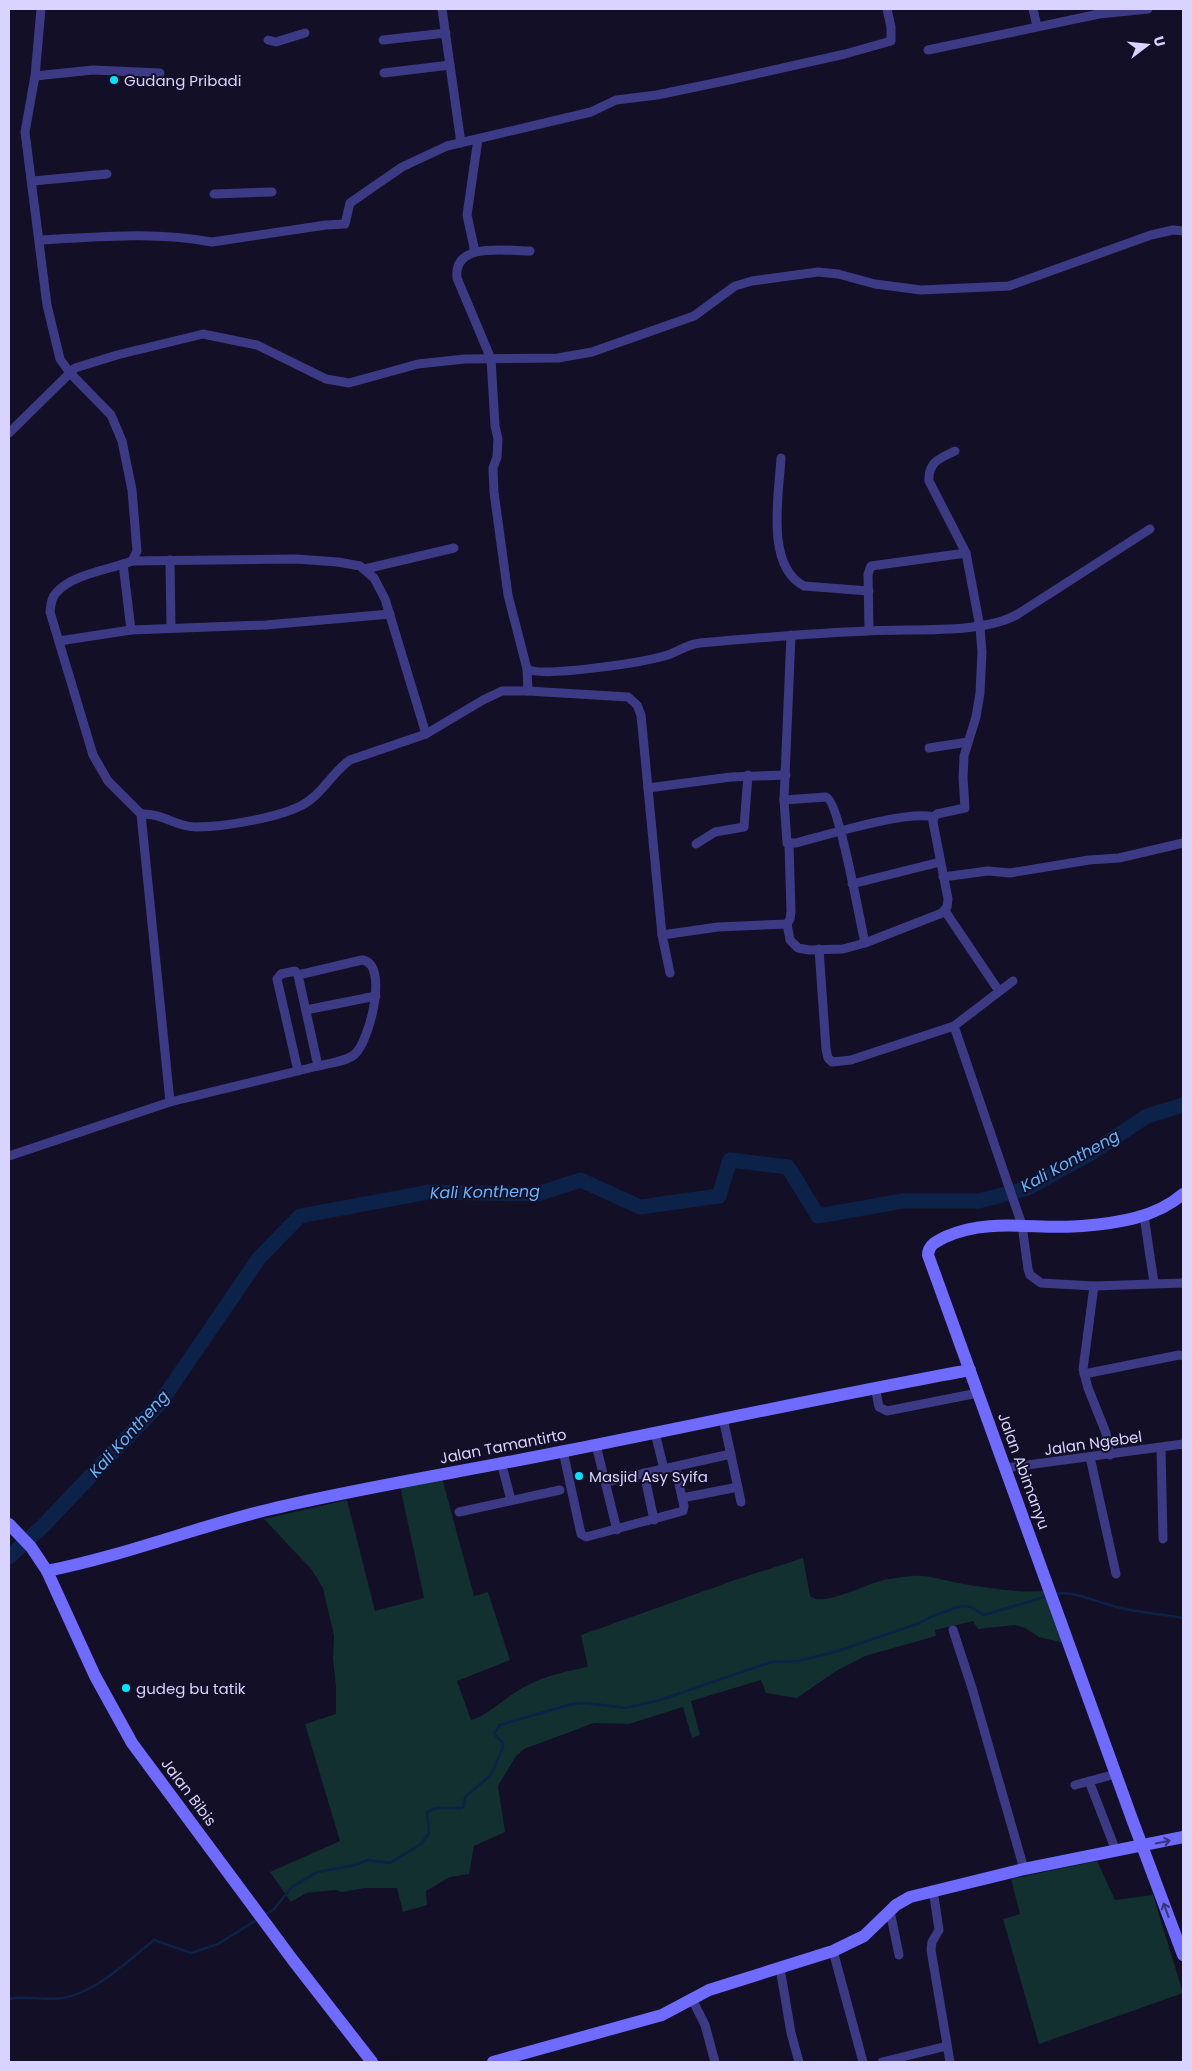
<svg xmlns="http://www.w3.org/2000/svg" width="1192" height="2071" font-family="Poppins,sans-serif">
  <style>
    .green { fill: #12302f }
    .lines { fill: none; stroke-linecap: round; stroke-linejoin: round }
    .stream { stroke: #0c2248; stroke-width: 2.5 }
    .river { stroke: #0c2248; stroke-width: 15 }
    .street { stroke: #3d3a85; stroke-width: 9 }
    .secondary { stroke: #6f6bff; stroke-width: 12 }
    .oneway { stroke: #38347d }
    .poi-dot { fill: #00e5ff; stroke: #130f26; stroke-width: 2 }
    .labels { text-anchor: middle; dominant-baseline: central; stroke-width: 4; stroke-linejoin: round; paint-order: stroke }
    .poi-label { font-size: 15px; fill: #d9d4ff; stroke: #130f26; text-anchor: start }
    .street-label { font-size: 15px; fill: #d9d4ff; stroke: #130f26 }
    .water-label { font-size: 16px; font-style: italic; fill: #62b6ff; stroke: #130f26 }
  </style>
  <rect width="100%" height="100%" fill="#130f26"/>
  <g class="green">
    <path d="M442 1478 474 1596 488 1592 510 1660 457 1681 471 1720C487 1716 507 1696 524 1687 544 1676 566 1671 588 1667L581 1635 735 1580 803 1558 810 1596C823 1609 872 1580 890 1579 900 1578 910 1575 920 1576 933 1576 946 1581 958 1583 986 1588 1017 1593 1046 1591L1064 1643 1039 1637 1025 1628 1015 1625 978 1629 973 1621 935 1630 936 1636 865 1656 836 1671 797 1698 766 1693 761 1680 691 1701 700 1735 692 1738 683 1707 629 1724 594 1723 524 1749 516 1756 498 1786 505 1832 474 1846 469 1874 450 1877 426 1891 427 1905 403 1912 397 1888H365L342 1892 335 1890 306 1893 291 1902 270 1872 340 1841 305 1724 336 1714V1686L333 1659 334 1636 323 1588 312 1570 264 1519 347 1500 375 1611 424 1598 400 1486Z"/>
    <polygon points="1097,1861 1115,1900 1153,1895 1183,1993 1039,2044 1003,1919 1020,1914 1011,1879"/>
  </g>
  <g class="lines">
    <g class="stream">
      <path d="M1056 1594C1074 1590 1101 1604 1121 1608 1142 1613 1162 1614 1183 1618"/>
      <polyline points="265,1915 273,1910 292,1887 317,1872 351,1866 368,1860 390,1863 421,1844 429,1833 427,1812 436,1808 461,1808 464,1806 465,1797 491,1775 503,1748 503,1743 494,1734 500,1725 572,1704 586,1703 626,1708 660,1700 771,1662 799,1661 838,1651 917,1624 933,1616 955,1608 964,1606 971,1607 984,1615 1048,1596"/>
      <path d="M9 1999C27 1995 45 2001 63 1998 95 1993 129 1960 154 1940L191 1953 218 1944 258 1919"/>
    </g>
    <polyline class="river" points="9,1557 43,1526 160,1403 259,1258 300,1216 429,1192 537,1194 581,1180 640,1207 719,1196 730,1160 788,1167 818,1216 903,1201 979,1201 1028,1188 1093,1152 1147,1116 1183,1105"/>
    <g class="street">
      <path d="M41 9 35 76 25 132 47 305 60 359 70 373 111 415 122 441 132 490 137 551 132 561C109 570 72 574 56 593 51 598 51 605 50 612L93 755 108 781 141 814 170 1102"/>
      <polyline points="442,9 461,143"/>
      <polyline points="1033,9 1037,26"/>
      <polyline points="268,40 276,42 305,33"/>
      <polyline points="383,40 446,33"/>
      <polyline points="928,50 1099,14 1148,9"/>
      <polyline points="384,73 450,65"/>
      <polyline points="35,76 93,70 160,73"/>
      <polyline points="33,181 107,174"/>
      <polyline points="214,194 272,192"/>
      <path d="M40 240C97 237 155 231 212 242L326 225 345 224 350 203 402 167 447 146 591 112 616 100 657 95 729 80 845 54 891 41V27L887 9"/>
      <polyline points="475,252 467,215 478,139"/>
      <polyline points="9,433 75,368 117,355 203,334 257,345 326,379 349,383 418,364 465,359 558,358 592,352 694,316 735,286 752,281 818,272 838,274 875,284 921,290 1009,286 1151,235 1173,230 1183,231"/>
      <path d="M781 458C779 494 765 566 804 586L869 591"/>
      <polyline points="170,560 171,628"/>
      <polyline points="132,561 296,559 338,562 360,566 374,578 385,599 426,734"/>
      <polyline points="123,564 131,630"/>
      <polyline points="365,569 454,548"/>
      <polyline points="869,630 868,574 871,566 966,553"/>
      <path d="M791 635 784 800 787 843H796C827 835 906 810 934 817"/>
      <polyline points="59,641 131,630 266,625 390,614"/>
      <path d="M527 669C542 678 644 662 664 656 677 653 684 645 700 643 756 638 812 633 868 631 910 628 982 635 1018 614L1150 529"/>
      <path d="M528 691 527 669 508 595 494 492 493 468 497 457 498 439 495 426 491 359 457 278C453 241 507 251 530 251"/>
      <polyline points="929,748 968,742"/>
      <polyline points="648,788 731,777 786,775"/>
      <path d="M784 800 826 797C839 801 860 922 865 943"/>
      <path d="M141 814C164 813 175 827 196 827 223 827 289 817 310 800 325 789 334 771 350 760L426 734 483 700 502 691H528L628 697 637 705 641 715 662 935 670 973"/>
      <polyline points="696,844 715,832 744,827 748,775"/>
      <polyline points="943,877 988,871 1010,873 1089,860 1119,858 1183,843"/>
      <polyline points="852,884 940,862"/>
      <polyline points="945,911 999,991"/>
      <path d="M787 924 790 940 798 948 809 950 843 949 865 943 942 913 947 907 948 899 933 822 934 817 937 814 965 808 963 778 964 756 976 717 980 693 982 652 980 627 966 553 929 481C928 462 940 458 955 451"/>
      <polyline points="662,935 718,927 787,924 790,919 791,912 789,844"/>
      <polyline points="819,949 826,1049 828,1058 832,1062 851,1060 954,1026 1013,981"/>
      <path d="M298 975 362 960C390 963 369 1042 355 1054 346 1062 329 1063 318 1066"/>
      <polyline points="306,1010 376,996"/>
      <polyline points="954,1026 1022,1225 1028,1269 1030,1275 1041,1283 1094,1286 1183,1283"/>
      <polyline points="9,1156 170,1102 318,1066 298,975 295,971 281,974 277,979 298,1071"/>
      <polyline points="1144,1216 1154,1283"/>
      <polyline points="1094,1286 1083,1369 1088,1388 1106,1433 1110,1455"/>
      <polyline points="1084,1374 1179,1355 1183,1356"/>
      <polyline points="875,1387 879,1407 887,1411 978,1393"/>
      <polyline points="723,1418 741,1502"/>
      <polyline points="655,1433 664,1469"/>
      <polyline points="596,1445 617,1530"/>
      <polyline points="1161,1448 1163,1539"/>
      <polyline points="563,1451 581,1534 586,1537 683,1511 684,1506 675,1467"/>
      <polyline points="1090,1457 1116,1574"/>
      <polyline points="501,1462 511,1500"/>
      <polyline points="1005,1468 1183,1444"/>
      <polyline points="644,1473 654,1520"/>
      <polyline points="605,1482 731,1454"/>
      <polyline points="682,1498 738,1487"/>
      <polyline points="459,1512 560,1490"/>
      <polyline points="953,1630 972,1688 1024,1869"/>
      <polyline points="1089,1781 1116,1851"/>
      <polyline points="1075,1785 1116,1774"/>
      <polyline points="933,1890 939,1930 932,1942 931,1950 950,2062"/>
      <polyline points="890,1911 899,1955"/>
      <polyline points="833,1951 863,2062"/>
      <polyline points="780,1968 791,2033 799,2062"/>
      <polyline points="692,1999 705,2025 715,2062"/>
      <polyline points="882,2062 947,2046"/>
    </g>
    <g class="secondary">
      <path d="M1183 1194C1155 1218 1118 1223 1082 1226 1036 1230 989 1217 945 1237 937 1241 928 1245 928 1255L1132 1819 1183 1955"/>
      <polyline points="9,1524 31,1547 47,1571 95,1676 132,1743 292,1959 372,2062"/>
      <path d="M47 1571C123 1556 196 1527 271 1509 368 1486 467 1471 565 1451 700 1424 834 1395 970 1370"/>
      <polyline points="493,2062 662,2015 709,1990 833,1951 864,1936 896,1905 910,1897 1024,1869 1183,1837"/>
    </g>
  </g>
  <defs><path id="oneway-shaft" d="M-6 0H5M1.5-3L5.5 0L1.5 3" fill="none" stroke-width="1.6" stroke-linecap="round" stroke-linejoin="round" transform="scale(1.25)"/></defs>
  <g class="oneway">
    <use href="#oneway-shaft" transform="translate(1163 1842) rotate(-12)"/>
    <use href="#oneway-shaft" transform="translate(1166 1910) rotate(-110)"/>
  </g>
  <g class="poi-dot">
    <circle cx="114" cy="80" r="5"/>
    <circle cx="579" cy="1476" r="5"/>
    <circle cx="126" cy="1688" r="5"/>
  </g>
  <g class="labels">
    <g class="poi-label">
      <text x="124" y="80">Gudang Pribadi</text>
      <text x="589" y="1476">Masjid Asy Syifa</text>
      <text x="136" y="1688">gudeg bu tatik</text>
    </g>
    <g class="street-label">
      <text transform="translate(1093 1443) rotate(-8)">Jalan Ngebel</text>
      <text transform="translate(503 1446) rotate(-11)">Jalan Tamantirto</text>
      <text transform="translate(1024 1471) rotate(70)">Jalan Abimanyu</text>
      <text transform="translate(189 1792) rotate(53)">Jalan Bibis</text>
    </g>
    <g class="water-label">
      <text transform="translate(1070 1161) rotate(-29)">Kali Kontheng</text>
      <text transform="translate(485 1192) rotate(-1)">Kali Kontheng</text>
      <text transform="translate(129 1434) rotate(-48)">Kali Kontheng</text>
    </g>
  </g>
  <rect width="1192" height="2071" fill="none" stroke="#d9d4ff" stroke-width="20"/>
  <g transform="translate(1147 45) rotate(74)" stroke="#130f26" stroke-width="4" paint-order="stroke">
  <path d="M0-4L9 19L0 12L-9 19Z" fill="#d9d4ff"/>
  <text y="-8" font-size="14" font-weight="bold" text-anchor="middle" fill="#d9d4ff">U</text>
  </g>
</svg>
